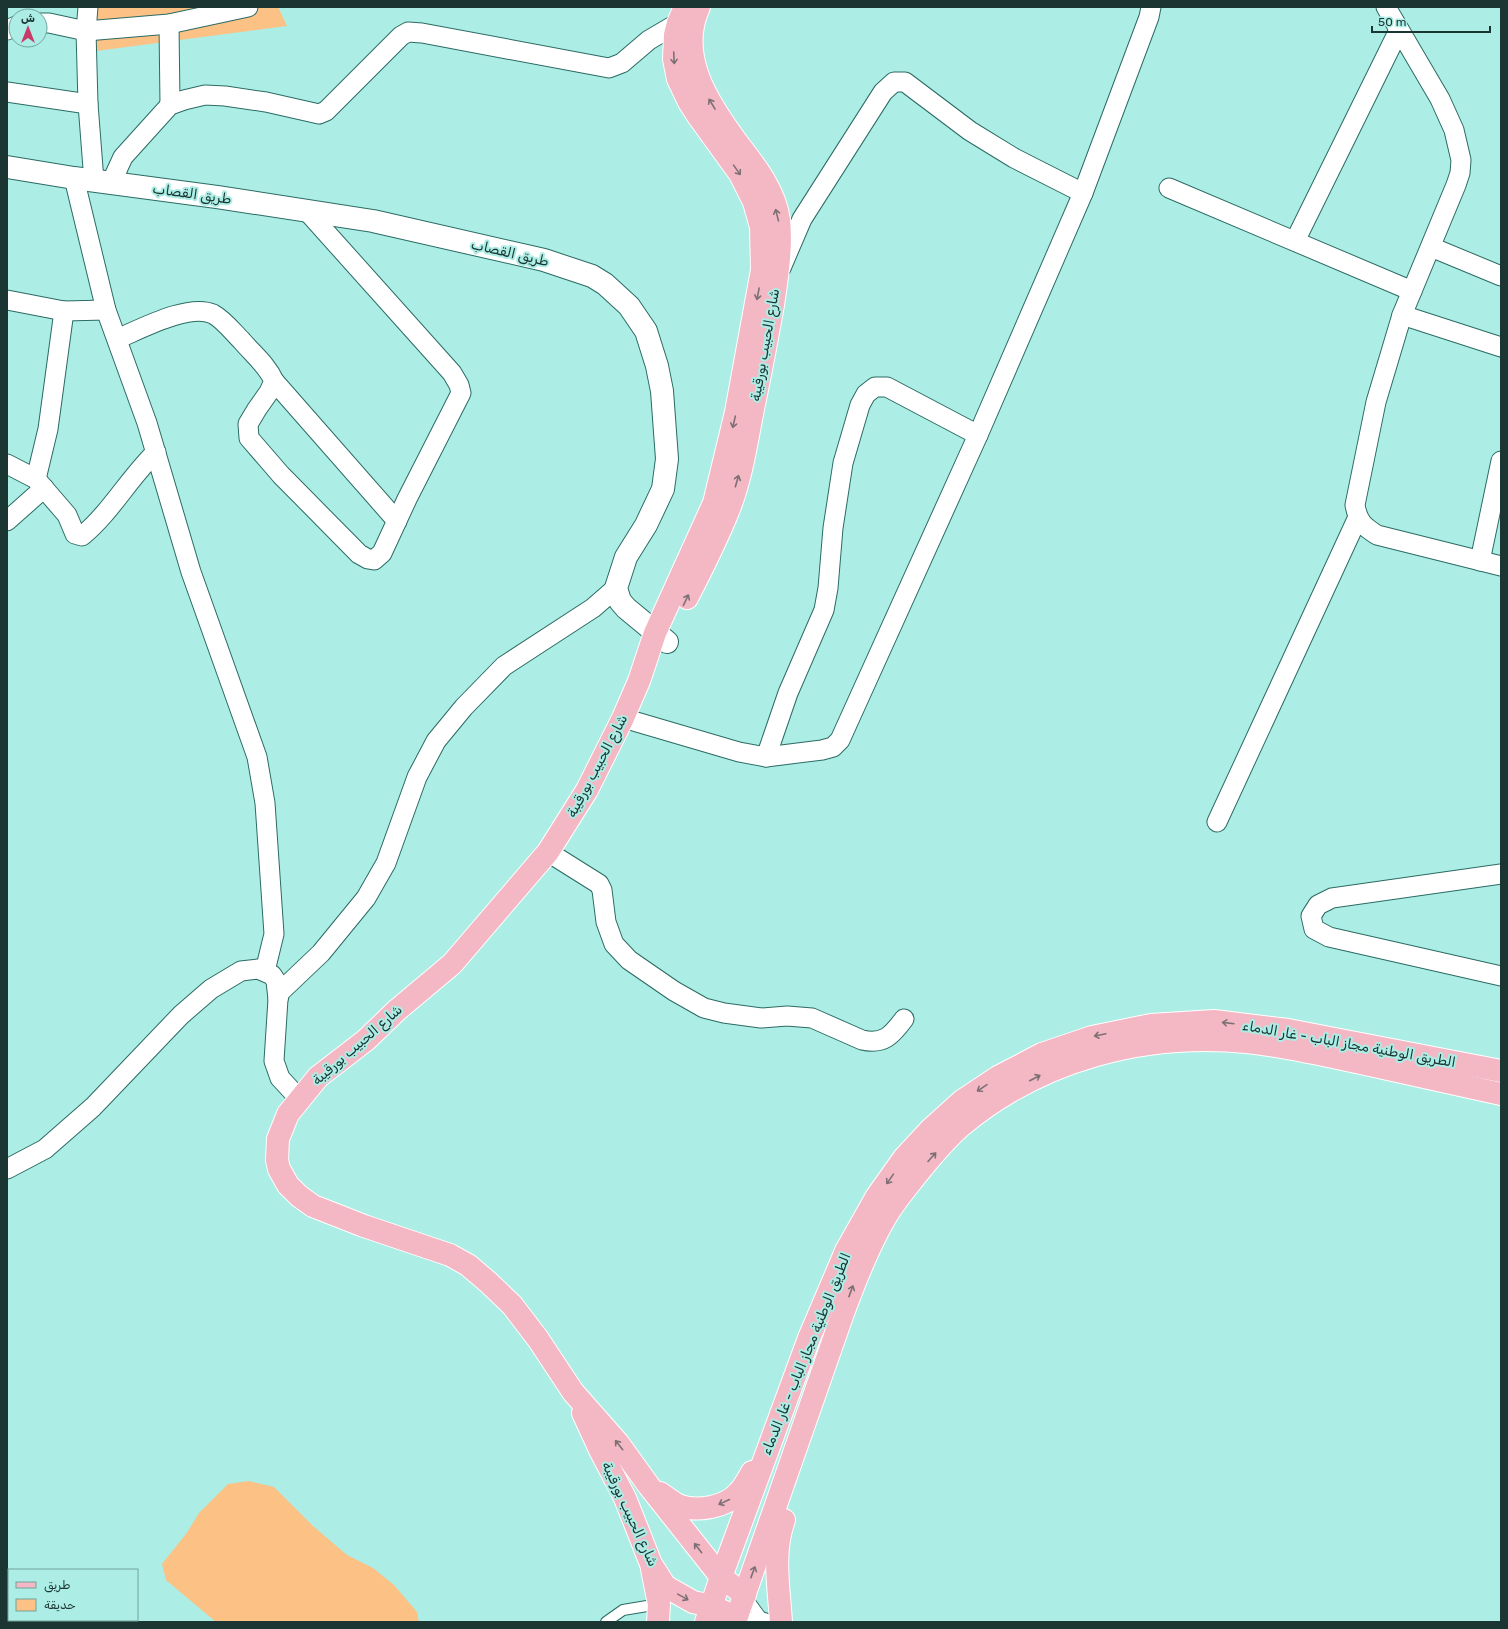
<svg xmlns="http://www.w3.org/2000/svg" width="1508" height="1629" font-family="Rubik,Vazirmatn,sans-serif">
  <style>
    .green { fill: #fcc185 }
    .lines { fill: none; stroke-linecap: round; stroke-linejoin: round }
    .lane-casing { stroke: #2b6b64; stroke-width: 12 }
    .street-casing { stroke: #2b6b64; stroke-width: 21 }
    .secondary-casing { stroke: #2b6b64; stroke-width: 24 }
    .primary-casing { stroke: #fff; stroke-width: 24 }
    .lane { stroke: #fff; stroke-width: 10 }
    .street { stroke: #fff; stroke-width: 19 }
    .secondary { stroke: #fff; stroke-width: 22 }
    .primary { stroke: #f4b8c5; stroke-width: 22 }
    .oneway { stroke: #7c7074 }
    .labels { text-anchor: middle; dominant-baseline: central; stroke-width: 4; stroke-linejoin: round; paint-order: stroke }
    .street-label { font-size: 14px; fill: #1a3532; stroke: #acede5 }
  </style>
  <rect width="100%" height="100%" fill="#acede5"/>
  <g class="green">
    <polygon points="79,7 278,7 287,26 81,53"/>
    <polygon points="249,1481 274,1487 313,1526 347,1555 373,1568 394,1585 417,1612 419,1622 216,1622 166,1580 162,1564 186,1534 199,1513 228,1484"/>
  </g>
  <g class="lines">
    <defs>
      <g id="lane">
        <polyline points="745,1595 761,1617"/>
        <polyline points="736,1618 761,1617 778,1622"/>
        <polyline points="606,1622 623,1610 659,1604"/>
      </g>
      <g id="street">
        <polyline points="88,7 86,31 169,24 248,7"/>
        <path d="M1386 7 1440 99 1454 130 1461 160 1460 173 1456 185 1402 315 1376 402 1355 505C1358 522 1363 526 1377 535L1501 566"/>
        <polyline points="40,23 49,23 86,31 88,104 94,181"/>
        <polyline points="169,24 170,105"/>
        <polyline points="7,30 16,26"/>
        <polyline points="7,92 88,104"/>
        <polyline points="74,178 106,310 147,423 191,572 257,757 265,803 274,934 265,971"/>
        <polyline points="111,183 123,157 170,105 184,100 205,95 225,96 266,102 319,114 326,111 401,36 408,32 422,33 609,68 622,63 649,40 678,23 688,19"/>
        <polyline points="1169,188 1412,291"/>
        <polyline points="1295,241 1399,30"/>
        <polyline points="1431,247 1501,276"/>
        <polyline points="781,268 802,219 883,92 894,82 905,82 970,131 1014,158 1083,193"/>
        <polyline points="7,300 64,311 106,310"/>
        <polyline points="1402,315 1501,347"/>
        <path d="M117 339C141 329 189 303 213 314 224 320 233 332 242 341 253 354 267 365 274 381L269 392 257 409 248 424 249 438 281 475 359 554 368 559 374 560 382 553 407 499 461 393 459 385 452 373 306 210"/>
        <polyline points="274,381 397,521"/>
        <path d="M7 464 36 479 67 515 75 534 82 536C111 512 129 478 156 452"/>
        <polyline points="36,479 48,429 64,311"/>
        <polyline points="7,521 44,488"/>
        <polyline points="1480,561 1501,461"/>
        <polyline points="623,718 739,752 766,757 822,750 833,747 840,740 978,435 1083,193 1149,17 1151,7"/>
        <polyline points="766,757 788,693 824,610 828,588 833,528 843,463 860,405 866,394 875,387 887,387 978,435"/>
        <polyline points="1217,822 1358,517"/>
        <path d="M548 852 599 884 602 890 606 922 614 944 629 960 674 991 704 1008 724 1013 761 1018 787 1016 812 1018 862 1040C884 1045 892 1035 904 1019"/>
        <polyline points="1501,874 1332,898 1318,905 1311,916 1314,929 1329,937 1501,976"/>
        <polyline points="278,999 280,992 321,953 366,898 386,863 417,777 436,741 464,707 504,666 593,608 616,588"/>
        <polyline points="7,1169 45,1149 93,1107 181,1015 211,989 241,971 258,969 272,975 276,981 278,999 274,1061 280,1078 292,1091 301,1098"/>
      </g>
      <polyline id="secondary" points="7,167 74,178 217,197 373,221 544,260 592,276 605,284 629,306 646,331 657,366 662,391 667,459 663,489 646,525 626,557 616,588 620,601 626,608 667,642"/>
      <g id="primary">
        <polyline points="685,7 678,23 675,35 674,59 678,79 689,102 698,116 740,174 754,202 761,227 762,270 736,412 714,503 655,633 639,681 623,718 587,790 548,852 452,964 396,1011 366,1040 318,1077 288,1114 278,1139 277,1160 279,1169 288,1185 299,1196 313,1206 364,1226 450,1255 468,1265 488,1282 512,1305 538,1339 573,1392 618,1443 649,1486 721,1577 745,1595"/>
        <path d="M687 598C702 569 717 539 729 509 742 476 747 439 754 404 761 371 767 338 773 305 777 277 782 248 779 220 775 191 756 167 739 145 710 106 676 57 699 7"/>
        <polyline points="583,1413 600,1450 625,1498 651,1564 665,1586 693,1602 711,1606 725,1612"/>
        <path d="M660 1493C666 1497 673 1503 680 1506 698 1512 726 1507 738 1493 744 1487 748 1479 752 1472"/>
        <polyline points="652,1569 659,1604 658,1622"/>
        <polyline points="706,1622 721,1577 809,1338 846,1251 877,1196 904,1158 930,1130 962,1101 998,1077 1042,1054 1092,1037 1151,1025 1214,1021 1288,1030 1501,1071"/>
        <path d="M735 1622 842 1316C854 1283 867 1249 885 1218 894 1202 907 1187 918 1173 931 1157 945 1140 961 1126 1041 1059 1145 1032 1247 1042 1285 1046 1324 1055 1361 1063 1408 1073 1454 1084 1501 1094"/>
        <path d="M781 1622C779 1588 772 1553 784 1520"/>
      </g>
    </defs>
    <use href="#lane" class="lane-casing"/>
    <use href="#street" class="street-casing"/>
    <use href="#secondary" class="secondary-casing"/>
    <use href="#primary" class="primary-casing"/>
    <use href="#lane" class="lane"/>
    <use href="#street" class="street"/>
    <use href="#secondary" class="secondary"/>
    <use href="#primary" class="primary"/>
  </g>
  <defs><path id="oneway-shaft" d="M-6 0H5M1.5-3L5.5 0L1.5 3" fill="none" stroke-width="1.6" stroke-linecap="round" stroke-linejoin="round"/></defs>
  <g class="oneway">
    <use href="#oneway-shaft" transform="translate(674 58) rotate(87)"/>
    <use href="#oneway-shaft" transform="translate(712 104) rotate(-121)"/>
    <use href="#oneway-shaft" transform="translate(737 170) rotate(55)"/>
    <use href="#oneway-shaft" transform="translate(777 215) rotate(-104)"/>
    <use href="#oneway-shaft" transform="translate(758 294) rotate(101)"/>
    <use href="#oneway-shaft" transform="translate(734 422) rotate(103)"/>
    <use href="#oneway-shaft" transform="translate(737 481) rotate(-74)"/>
    <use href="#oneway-shaft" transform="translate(686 600) rotate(-64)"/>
    <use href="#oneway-shaft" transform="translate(1228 1023) rotate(-173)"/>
    <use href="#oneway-shaft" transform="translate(1100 1035) rotate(168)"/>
    <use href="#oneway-shaft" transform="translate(1035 1078) rotate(-27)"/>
    <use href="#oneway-shaft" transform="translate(982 1088) rotate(146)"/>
    <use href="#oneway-shaft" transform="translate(932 1157) rotate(-48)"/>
    <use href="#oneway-shaft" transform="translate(890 1179) rotate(125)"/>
    <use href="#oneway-shaft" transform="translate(851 1291) rotate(-70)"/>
    <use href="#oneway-shaft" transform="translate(619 1445) rotate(-128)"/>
    <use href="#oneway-shaft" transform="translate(724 1502) rotate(155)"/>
    <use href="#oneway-shaft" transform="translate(698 1548) rotate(-128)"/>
    <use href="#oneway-shaft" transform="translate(753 1572) rotate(-70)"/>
    <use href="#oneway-shaft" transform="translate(683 1597) rotate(29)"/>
  </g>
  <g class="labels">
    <g class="street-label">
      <text transform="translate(192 194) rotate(8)">طريق القصاب</text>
      <text transform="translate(510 253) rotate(13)">طريق القصاب</text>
      <text transform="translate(765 345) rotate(-80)">شارع الحبيب بورقيبة</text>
      <text transform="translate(597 766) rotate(-62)">شارع الحبيب بورقيبة</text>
      <text transform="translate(1349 1044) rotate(10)">الطريق الوطنية مجاز الباب - غار الدماء</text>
      <text transform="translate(357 1045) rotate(-41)">شارع الحبيب بورقيبة</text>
      <text transform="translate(806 1354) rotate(-68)">الطريق الوطنية مجاز الباب - غار الدماء</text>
      <text transform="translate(630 1514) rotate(65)">شارع الحبيب بورقيبة</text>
    </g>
  </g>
  <rect width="1508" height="1629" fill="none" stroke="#1a3532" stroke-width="16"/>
  <rect x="8" y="1569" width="130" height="52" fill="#acede5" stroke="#72a39d"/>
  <rect x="16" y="1582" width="20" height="6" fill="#f4b8c5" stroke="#72a39d"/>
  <text x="44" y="1589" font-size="12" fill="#1a3532">طريق</text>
  <rect x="16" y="1599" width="20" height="12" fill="#fcc185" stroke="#72a39d"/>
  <text x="44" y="1609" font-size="12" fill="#1a3532">حديقة</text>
  <g transform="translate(28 28)"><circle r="19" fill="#acede5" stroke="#72a39d"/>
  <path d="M0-3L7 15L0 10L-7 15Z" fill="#c83a67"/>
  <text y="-6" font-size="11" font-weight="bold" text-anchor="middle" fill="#1a3532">ش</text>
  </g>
  <path d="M1372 26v6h118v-6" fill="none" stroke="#1a3532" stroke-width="2"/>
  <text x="1378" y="26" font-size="12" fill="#1a3532" stroke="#acede5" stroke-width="3" paint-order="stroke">50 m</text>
</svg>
